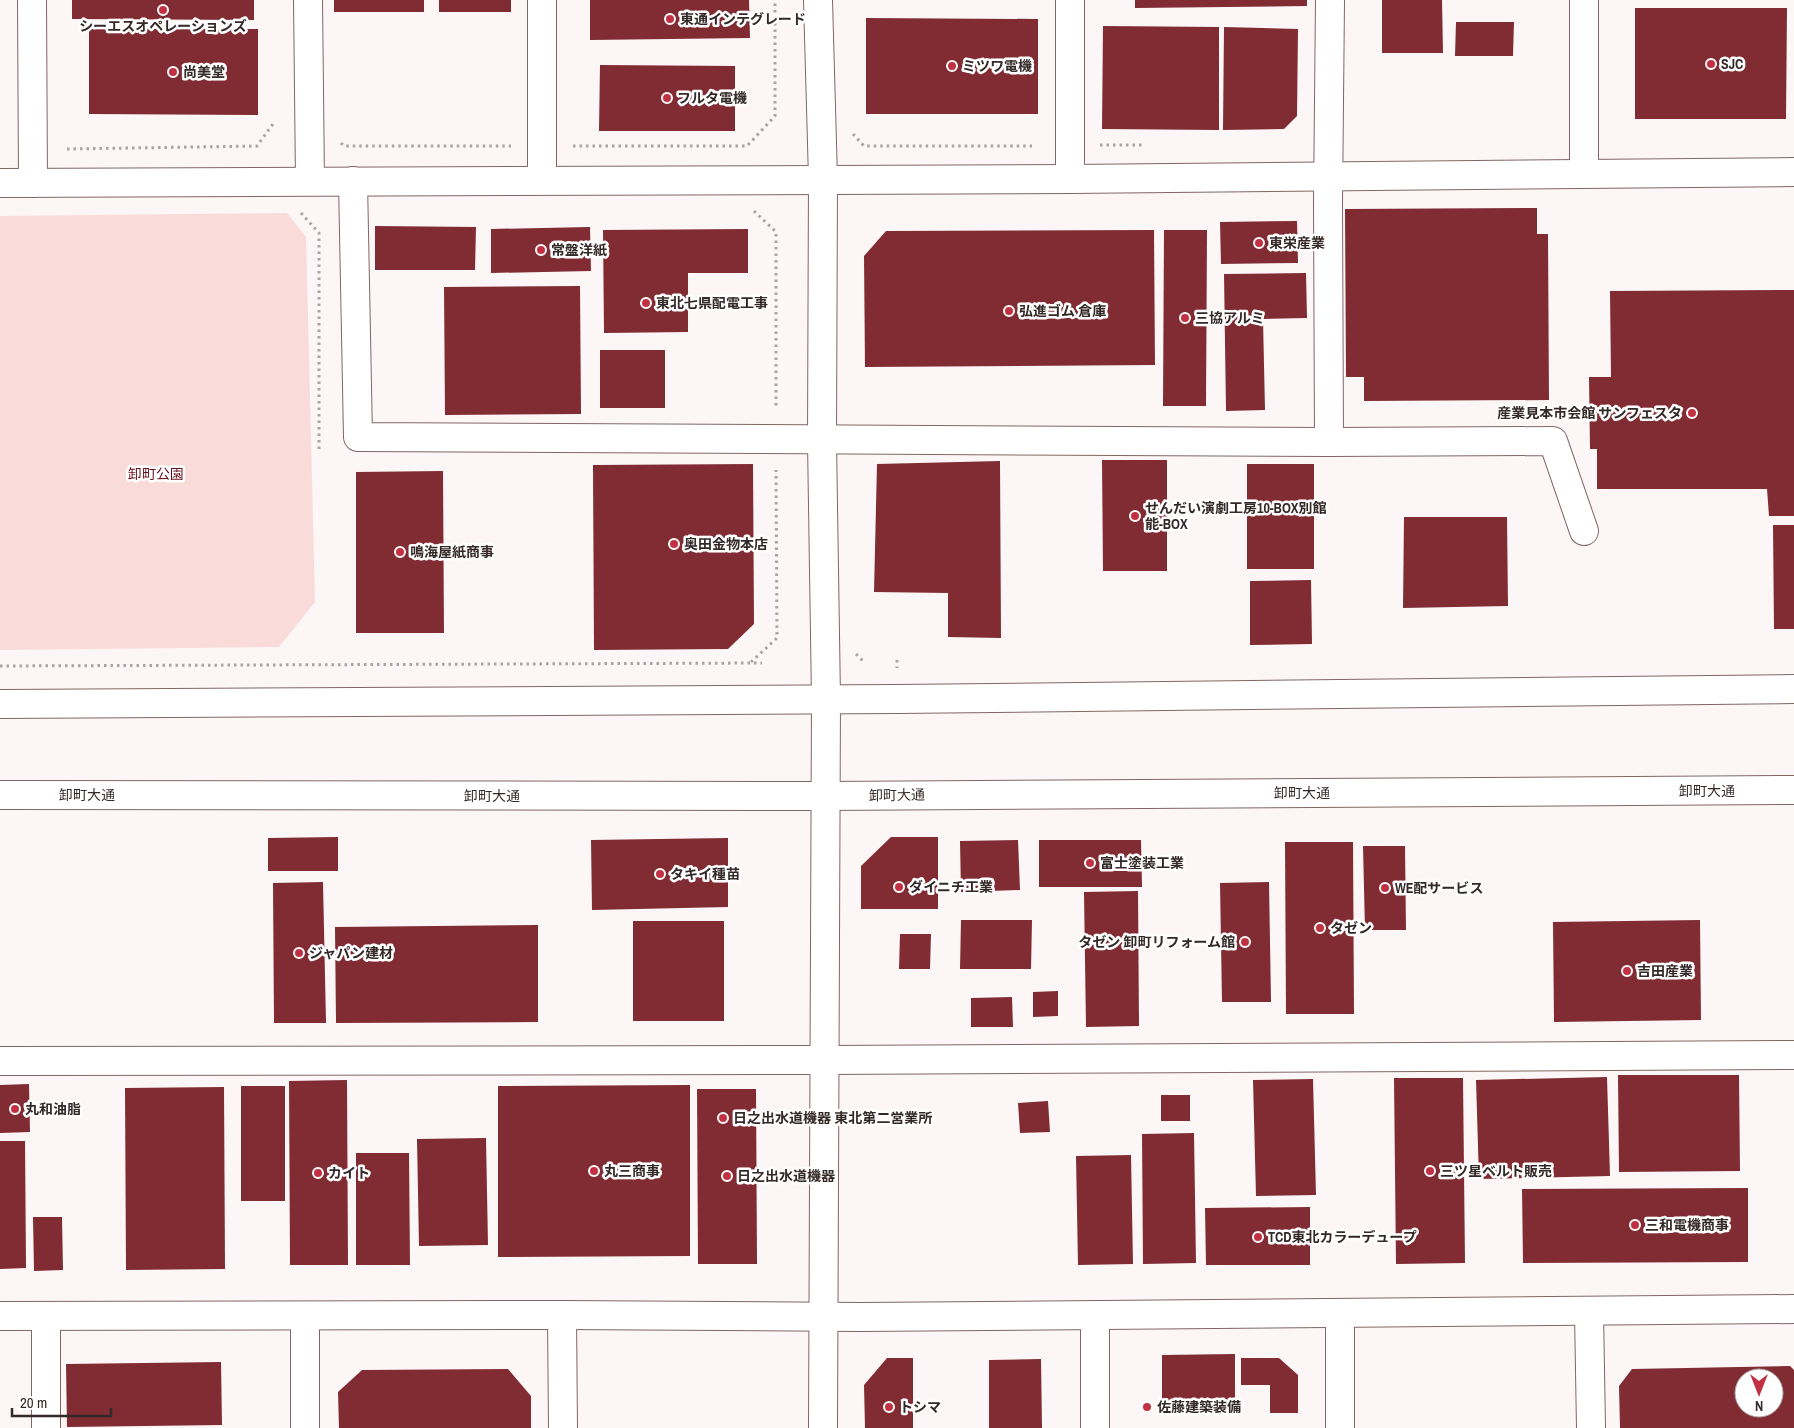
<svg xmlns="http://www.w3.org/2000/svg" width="1794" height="1428" font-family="'Archivo Narrow','Noto Sans JP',sans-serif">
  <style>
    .green { fill: #f9dbda }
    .building { fill: #812b33; fill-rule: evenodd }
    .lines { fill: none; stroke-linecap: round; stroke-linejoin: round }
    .minor-casing { stroke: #816666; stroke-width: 30 }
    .path { stroke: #aba2a2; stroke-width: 3; stroke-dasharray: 2.5 4; stroke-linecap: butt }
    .minor { stroke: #fff; stroke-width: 28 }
    .poi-dot { fill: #c13143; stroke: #fff; stroke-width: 2 }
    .labels { text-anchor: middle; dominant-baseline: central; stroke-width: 5; stroke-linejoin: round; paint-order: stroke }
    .poi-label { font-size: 14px; font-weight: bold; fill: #342929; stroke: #fff; text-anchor: start }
    .park-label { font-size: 14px; fill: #67101d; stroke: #fff }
    .street-label { font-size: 14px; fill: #342929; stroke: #fff }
  </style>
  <rect width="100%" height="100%" fill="#fdf6f6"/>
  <polygon class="green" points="287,213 306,237 315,602 279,647 0,650 0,216"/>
  <g class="building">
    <polygon points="72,0 254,0 254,20 72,19"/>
    <rect x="334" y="0" width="90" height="12"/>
    <rect x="439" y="0" width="72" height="12"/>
    <polygon points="590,0 749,0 750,38 590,40"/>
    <polygon points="1135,0 1307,0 1307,6 1135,8"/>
    <polygon points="1382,0 1442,0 1443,53 1382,53"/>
    <polygon points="1635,8 1787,8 1786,119 1635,119"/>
    <polygon points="866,18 1038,19 1038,114 866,114"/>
    <polygon points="1456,22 1514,22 1513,56 1455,56"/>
    <polygon points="1103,26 1219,27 1219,130 1102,129"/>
    <polygon points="1224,27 1298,29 1297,116 1284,129 1223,130"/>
    <polygon points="89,29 258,29 258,115 89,114"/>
    <polygon points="600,65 735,66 735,131 599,131"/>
    <polygon points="1537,208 1537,234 1548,234 1549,400 1364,401 1364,377 1346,377 1345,209"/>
    <polygon points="1297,221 1298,263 1221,264 1220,222"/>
    <polygon points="375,226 476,227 475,270 375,270"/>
    <polygon points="590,227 591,271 491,273 491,229"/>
    <polygon points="748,229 748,273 688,273 688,332 604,333 603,230"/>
    <polygon points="1154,230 1155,365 865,367 864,256 886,231"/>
    <polygon points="1164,230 1207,230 1206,406 1163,406"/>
    <polygon points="1306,273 1307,318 1263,319 1265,410 1226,411 1224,274"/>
    <polygon points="580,286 581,414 445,415 444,287"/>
    <polygon points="1794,290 1794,516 1769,516 1767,489 1597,489 1597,449 1590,449 1589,377 1611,377 1610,291"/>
    <rect x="600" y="350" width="65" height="58"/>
    <polygon points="1102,460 1167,460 1167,571 1103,571"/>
    <polygon points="1000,461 1001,638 948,637 948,593 874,592 877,464"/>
    <polygon points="753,464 754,624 728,649 594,650 593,465"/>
    <rect x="1247" y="464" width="67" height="105"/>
    <polygon points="443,471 444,633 356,633 356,472"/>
    <polygon points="1404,517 1507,517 1508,606 1403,608"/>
    <polygon points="1773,525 1794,525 1794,629 1774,629"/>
    <polygon points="1311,580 1312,644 1250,645 1250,581"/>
    <polygon points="338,837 338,871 268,871 268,838"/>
    <polygon points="891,837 938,837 938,909 861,909 861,866"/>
    <polygon points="728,838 728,907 592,910 591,840"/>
    <polygon points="1018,840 1020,890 961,892 960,841"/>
    <polygon points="1039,840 1141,840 1142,887 1039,887"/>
    <polygon points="1285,842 1353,842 1354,1014 1286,1014"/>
    <polygon points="1363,846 1405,846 1406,930 1365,930"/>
    <polygon points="323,882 326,1023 274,1023 273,883"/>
    <polygon points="1269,882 1271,1002 1222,1002 1220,883"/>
    <polygon points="1138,891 1139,1026 1086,1027 1084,892"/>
    <polygon points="961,920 1032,920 1031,969 960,969"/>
    <polygon points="1700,920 1701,1020 1554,1022 1553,922"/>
    <rect x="633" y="921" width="91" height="100"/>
    <polygon points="538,925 538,1022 336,1023 335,927"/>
    <polygon points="900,934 931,934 930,969 899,969"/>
    <polygon points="1058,991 1058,1016 1033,1017 1033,992"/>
    <polygon points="1012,997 1013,1027 971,1027 971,998"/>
    <polygon points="1618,1075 1739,1075 1740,1171 1619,1172"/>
    <polygon points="1607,1077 1610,1176 1479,1179 1476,1080"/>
    <polygon points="1394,1078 1463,1078 1465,1263 1396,1264"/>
    <polygon points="1313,1079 1316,1195 1256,1196 1253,1080"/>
    <polygon points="347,1080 348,1265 290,1265 289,1081"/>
    <polygon points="29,1084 30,1132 0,1133 0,1085"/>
    <polygon points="690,1085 690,1256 498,1257 498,1086"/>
    <rect x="241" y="1086" width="44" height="115"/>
    <polygon points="224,1087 225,1269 126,1270 125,1088"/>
    <polygon points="697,1089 756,1089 757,1264 698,1264"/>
    <rect x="1161" y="1095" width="29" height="26"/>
    <polygon points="1048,1101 1050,1132 1020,1133 1018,1103"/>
    <polygon points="1194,1133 1196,1263 1143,1264 1142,1134"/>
    <polygon points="486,1138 488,1245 419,1246 417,1139"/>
    <polygon points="0,1141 25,1141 26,1268 0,1269"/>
    <polygon points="356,1153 409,1153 410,1265 356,1265"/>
    <polygon points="1131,1155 1133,1264 1078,1265 1076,1156"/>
    <polygon points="1748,1188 1748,1262 1523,1263 1522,1189"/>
    <polygon points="1310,1207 1310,1265 1206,1265 1205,1208"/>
    <polygon points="33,1217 62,1217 63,1270 34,1271"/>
    <polygon points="1235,1354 1235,1401 1162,1402 1162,1355"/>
    <polygon points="887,1358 913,1358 913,1428 865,1428 864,1385"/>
    <polygon points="1241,1358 1279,1358 1298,1375 1298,1413 1270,1413 1270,1385 1241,1385"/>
    <polygon points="1041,1359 1042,1428 989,1428 989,1360"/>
    <polygon points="221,1362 222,1425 67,1427 66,1364"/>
    <path d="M1790 1366 1794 1370V1428H1620L1619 1386 1632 1369ZM1744 1378H1774V1408H1744Z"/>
    <polygon points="508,1369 531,1396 531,1428 339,1428 338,1392 362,1370"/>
  </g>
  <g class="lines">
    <defs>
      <g id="minor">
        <polyline points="32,0 33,183"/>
        <polyline points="308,0 310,181"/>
        <polyline points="542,0 542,180"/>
        <polyline points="818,0 823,179 822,441 826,699 823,1428"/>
        <polyline points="1070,0 1070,179"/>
        <polyline points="1584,0 1584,173"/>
        <polyline points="353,181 358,437 1329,442 1328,202 1330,0"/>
        <polyline points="0,183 1070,179 1794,172"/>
        <polyline points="1329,442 1553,441 1584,531"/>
        <polyline points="0,704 897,699 1794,689"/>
        <polyline points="0,795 826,796 1794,790"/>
        <polyline points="0,1061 825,1060 1794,1055"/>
        <polyline points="1589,1311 1591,1428"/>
        <polyline points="562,1315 563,1428"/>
        <polyline points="1095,1315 1095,1428"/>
        <polyline points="0,1316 562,1315 861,1317 1794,1309"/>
        <polyline points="46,1316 46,1428"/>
        <polyline points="305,1428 305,1316"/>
        <polyline points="1340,1428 1340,1313"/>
      </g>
    </defs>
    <use href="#minor" class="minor-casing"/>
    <g class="path">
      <polyline points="853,134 864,146 1032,146"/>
      <polyline points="341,143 344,146 511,146"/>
      <polyline points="1100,145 1144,145"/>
      <polyline points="573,146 747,146 775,116 775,0"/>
      <polyline points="67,149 257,146 273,124"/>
      <polyline points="754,211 776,232 776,408"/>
      <polyline points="301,213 319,233 319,452"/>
      <polyline points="856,654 864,662"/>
      <polyline points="897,660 897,668"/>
      <polyline points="751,662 777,638 776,470"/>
      <polyline points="0,666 762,663"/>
    </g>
    <use href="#minor" class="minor"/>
  </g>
  <g class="poi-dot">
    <circle cx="163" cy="10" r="5"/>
    <circle cx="670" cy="19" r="5"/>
    <circle cx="1711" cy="64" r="5"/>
    <circle cx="952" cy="66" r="5"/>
    <circle cx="173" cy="72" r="5"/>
    <circle cx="667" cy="98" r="5"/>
    <circle cx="1259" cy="243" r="5"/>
    <circle cx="541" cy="250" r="5"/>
    <circle cx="646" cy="303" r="5"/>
    <circle cx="1009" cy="311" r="5"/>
    <circle cx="1185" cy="318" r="5"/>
    <circle cx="1692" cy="413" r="5"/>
    <circle cx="1135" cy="516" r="5"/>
    <circle cx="674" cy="544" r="5"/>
    <circle cx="400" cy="552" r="5"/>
    <circle cx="1090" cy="863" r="5"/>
    <circle cx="660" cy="874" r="5"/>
    <circle cx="899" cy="887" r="5"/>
    <circle cx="1385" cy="888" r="5"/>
    <circle cx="1320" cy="928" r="5"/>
    <circle cx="1245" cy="942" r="5"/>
    <circle cx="299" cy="953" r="5"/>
    <circle cx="1627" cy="971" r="5"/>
    <circle cx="15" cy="1109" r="5"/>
    <circle cx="723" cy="1118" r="5"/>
    <circle cx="594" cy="1171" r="5"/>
    <circle cx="1430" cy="1171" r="5"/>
    <circle cx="318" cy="1173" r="5"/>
    <circle cx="727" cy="1176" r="5"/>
    <circle cx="1635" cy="1225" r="5"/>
    <circle cx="1258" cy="1237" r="5"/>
    <circle cx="889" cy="1407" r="5"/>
    <circle cx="1147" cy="1407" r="5"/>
  </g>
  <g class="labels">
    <g class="poi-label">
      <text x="680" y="19">東通インテグレード</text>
      <text x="163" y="26" text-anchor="middle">シーエスオペレーションズ</text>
      <text x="1721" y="64">SJC</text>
      <text x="962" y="66">ミツワ電機</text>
      <text x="183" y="72">尚美堂</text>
      <text x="677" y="98">フルタ電機</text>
      <text x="1269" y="243">東栄産業</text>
      <text x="551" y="250">常盤洋紙</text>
      <text x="656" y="303">東北七県配電工事</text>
      <text x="1019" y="311">弘進ゴム 倉庫</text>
      <text x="1195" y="318">三協アルミ</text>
      <text x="1682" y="413" text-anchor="end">産業見本市会館 サンフェスタ</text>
      <text x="1145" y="508">せんだい演劇工房10-BOX別館<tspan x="1145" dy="16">能-BOX</tspan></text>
      <text x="684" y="544">奥田金物本店</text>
      <text x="410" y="552">鳴海屋紙商事</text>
      <text x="1100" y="863">富士塗装工業</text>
      <text x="670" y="874">タキイ種苗</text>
      <text x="909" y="887">ダイニチ工業</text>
      <text x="1395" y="888">WE配サービス</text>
      <text x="1330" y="928">タゼン</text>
      <text x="1235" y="942" text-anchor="end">タゼン 卸町リフォーム館</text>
      <text x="309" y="953">ジャパン建材</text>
      <text x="1637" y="971">吉田産業</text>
      <text x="25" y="1109">丸和油脂</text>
      <text x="733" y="1118">日之出水道機器 東北第二営業所</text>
      <text x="604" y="1171">丸三商事</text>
      <text x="1440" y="1171">三ツ星ベルト販売</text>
      <text x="328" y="1173">カイト</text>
      <text x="737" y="1176">日之出水道機器</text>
      <text x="1645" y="1225">三和電機商事</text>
      <text x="1268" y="1237">TCD東北カラーデュープ</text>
      <text x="899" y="1407">トシマ</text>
      <text x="1157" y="1407">佐藤建築装備</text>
    </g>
    <g class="park-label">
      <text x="156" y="474">卸町公園</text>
    </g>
    <g class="street-label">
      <text x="1707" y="791">卸町大通</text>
      <text x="1302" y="793">卸町大通</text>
      <text x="87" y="795">卸町大通</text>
      <text transform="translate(897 795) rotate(-1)">卸町大通</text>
      <text x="492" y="796">卸町大通</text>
    </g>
  </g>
  <g transform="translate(1759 1393) rotate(180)"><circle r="24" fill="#ffffff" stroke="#aea9a9"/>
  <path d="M0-4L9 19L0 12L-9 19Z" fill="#c13143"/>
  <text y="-8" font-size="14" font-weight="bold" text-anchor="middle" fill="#342929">N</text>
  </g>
  <path d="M12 1408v8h99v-8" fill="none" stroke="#342929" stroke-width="2.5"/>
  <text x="20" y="1408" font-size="15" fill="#342929" stroke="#ffffff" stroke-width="4" paint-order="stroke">20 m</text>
</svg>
